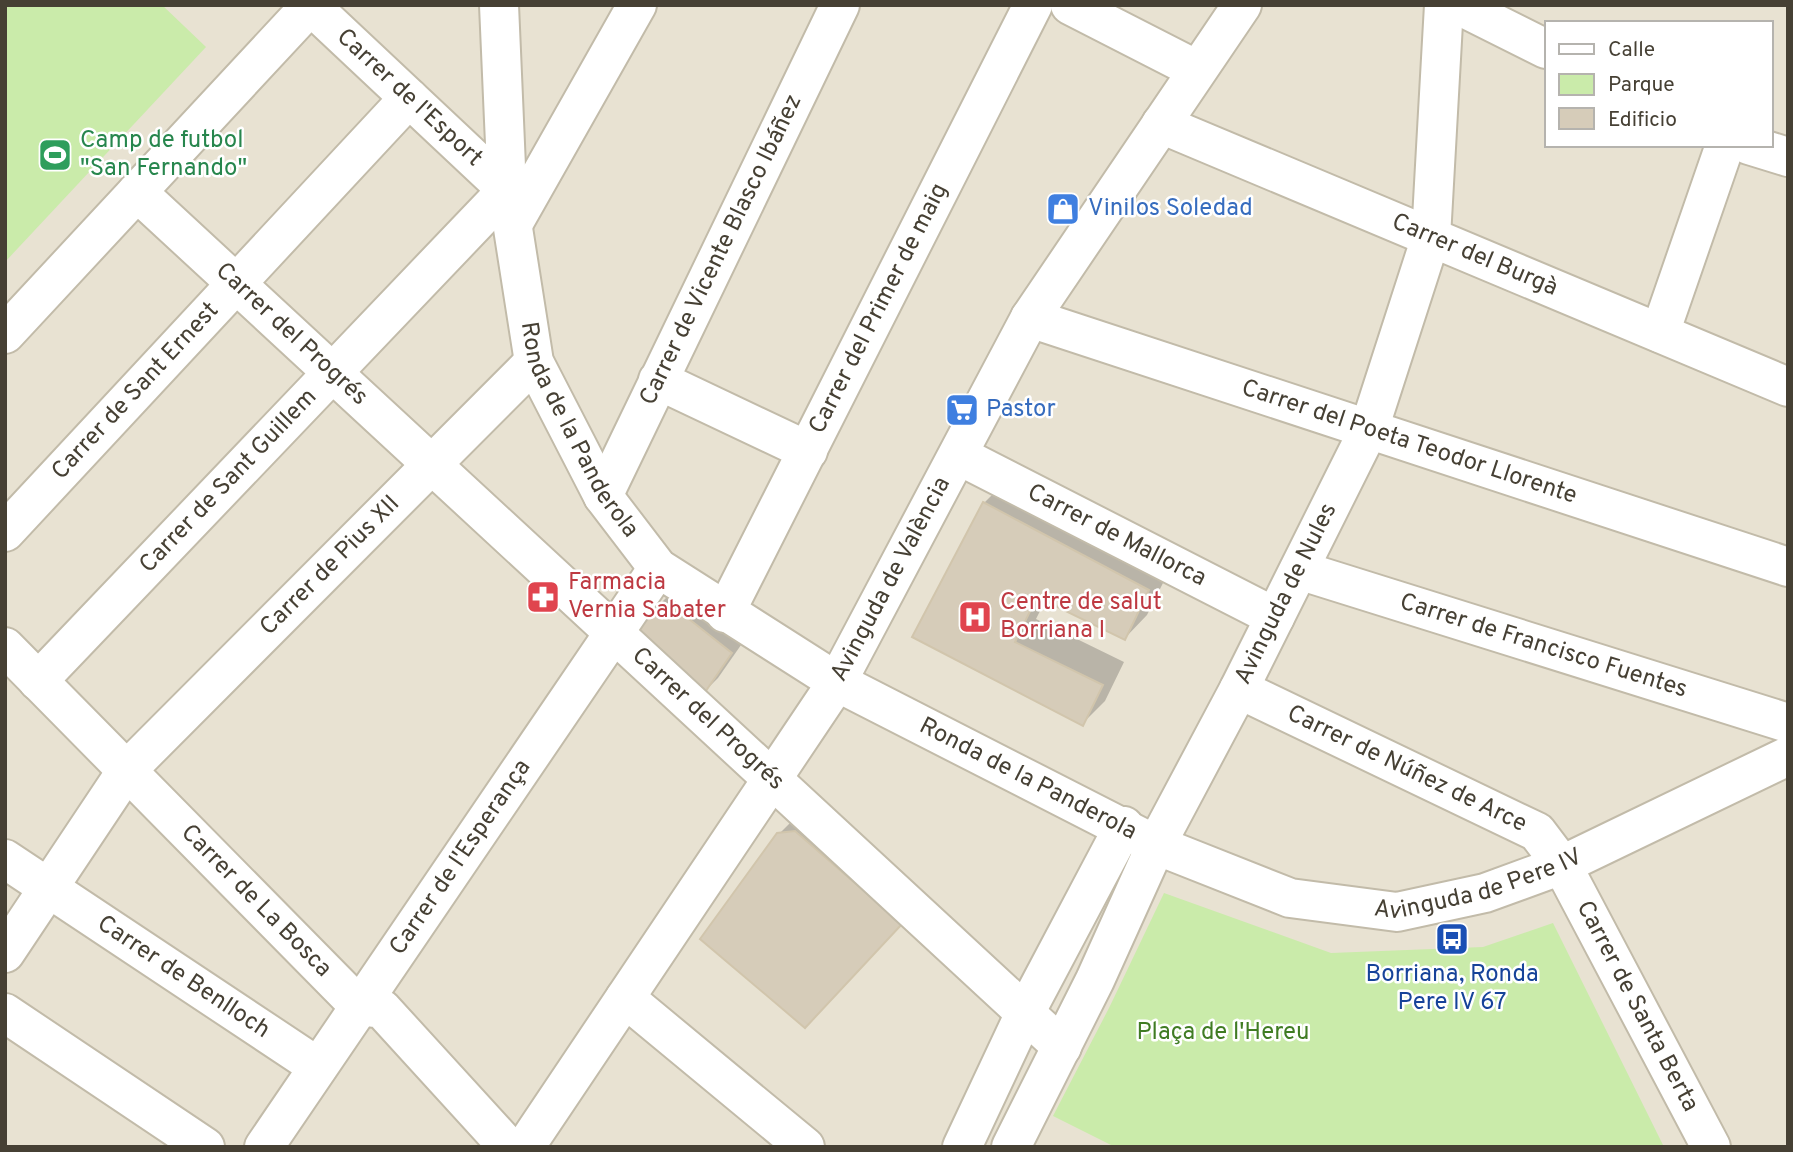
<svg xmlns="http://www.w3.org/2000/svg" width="1793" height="1152" font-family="Overpass,sans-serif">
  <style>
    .residential { fill: #e8e2d2; fill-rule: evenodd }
    .green { fill: #caebaa }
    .shadow { fill: #0003 }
    .building { fill: #d6ccb9; stroke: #d1c5ac; stroke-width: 2 }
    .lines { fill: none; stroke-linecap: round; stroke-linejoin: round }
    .minor-casing { stroke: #c2bba9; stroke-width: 42 }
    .minor { stroke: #fff; stroke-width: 38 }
    .labels { text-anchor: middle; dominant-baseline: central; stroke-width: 5; stroke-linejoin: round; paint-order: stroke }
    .street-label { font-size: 24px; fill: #464034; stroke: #fff }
    .leisure-label { font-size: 24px; fill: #27864d; stroke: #fff; text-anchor: start }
    .shop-label { font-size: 24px; fill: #366cbe; stroke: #fff; text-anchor: start }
    .health-label { font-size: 24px; fill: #be3a42; stroke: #fff; text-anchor: start }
    .transit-label { font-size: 24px; fill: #164399; stroke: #fff }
    .park-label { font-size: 24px; fill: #407c23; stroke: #fff }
  </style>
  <rect width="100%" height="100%" fill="#f3f0e4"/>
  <path class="residential" d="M5 5H1788V1147H5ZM1546 23H1770V145H1546Z"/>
  <g class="green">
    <polygon points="5,5 162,5 206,47 5,262"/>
    <polygon points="1164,893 1331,953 1483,947 1553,923 1664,1147 1115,1147 1053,1116 1109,1008"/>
  </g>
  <g class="shadow">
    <polygon points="1007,480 1171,567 1147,615 1125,638 1046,599 1036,619 1124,662 1105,701 1082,724 914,636 984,503"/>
    <polygon points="676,588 748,635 718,678 701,695 658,606"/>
    <polygon points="802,811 923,901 828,1003 779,834"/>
  </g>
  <g class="building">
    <polygon points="983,502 1149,590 1125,640 1037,597 1015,642 1103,685 1083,726 912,637"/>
    <polygon points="670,604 732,653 701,698 640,640 638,629 657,605"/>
    <polygon points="795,831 902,924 805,1028 700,939 777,833"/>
  </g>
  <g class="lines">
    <defs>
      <g id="minor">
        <path id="s1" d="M499 5 507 190 534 362 603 496 658 568 837 682 1156 845 1290 898 1397 912 1485 893 1562 865 1788 756"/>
        <polyline points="1070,5 1197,70"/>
        <polyline points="1458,5 1546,49"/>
        <path id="s2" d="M1161 124 1788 387"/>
        <polyline points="1749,145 1788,157"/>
        <path id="s3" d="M137 192 1062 1047"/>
        <polyline points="513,224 637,5"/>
        <path id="s4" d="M1030 318 1788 567"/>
        <polyline points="1660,333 1725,145"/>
        <polyline points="5,334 310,6"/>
        <polyline points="658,380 808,451"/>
        <path id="s5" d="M958 455 1275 617"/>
        <path id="s6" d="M603 496 840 5"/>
        <path id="s7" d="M5 532 409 98"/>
        <path id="s8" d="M1299 570 1788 723"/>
        <path id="s9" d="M725 613 1033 5"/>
        <path id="s10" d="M5 647 359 1006 382 1009 508 1147"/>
        <path id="s11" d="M38 681 507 190 310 5"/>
        <path id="s12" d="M1239 689 1537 832 1562 865 1711 1147"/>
        <path id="s13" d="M5 859 318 1067"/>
        <path id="s14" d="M5 953 127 770 534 362"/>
        <polyline points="625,998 805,1147"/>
        <polyline points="5,1013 205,1147"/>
        <path id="s15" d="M264 1147 658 568"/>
        <path id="s16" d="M525 1147 837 682 1030 318 1242 5"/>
        <polyline points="962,1147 1025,1013 1124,826"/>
        <path id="s17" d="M1011 1147 1095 980 1156 845 1239 689 1369 429 1431 237 1444 5"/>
      </g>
    </defs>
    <use href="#minor" class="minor-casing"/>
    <use href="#minor" class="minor"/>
  </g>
  <defs>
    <symbol id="stadium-square" viewBox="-11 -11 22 22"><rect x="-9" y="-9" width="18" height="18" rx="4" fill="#2e9e5b" stroke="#fff"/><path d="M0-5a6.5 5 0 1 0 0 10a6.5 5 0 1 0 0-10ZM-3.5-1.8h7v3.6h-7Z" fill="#fff"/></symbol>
    <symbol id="shop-square" viewBox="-11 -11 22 22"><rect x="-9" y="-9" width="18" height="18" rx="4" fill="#3f7fe0" stroke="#fff"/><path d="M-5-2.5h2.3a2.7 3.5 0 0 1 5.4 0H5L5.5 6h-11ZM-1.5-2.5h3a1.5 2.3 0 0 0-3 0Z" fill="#fff"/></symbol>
    <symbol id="supermarket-square" viewBox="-11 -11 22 22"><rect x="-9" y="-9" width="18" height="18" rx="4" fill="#3f7fe0" stroke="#fff"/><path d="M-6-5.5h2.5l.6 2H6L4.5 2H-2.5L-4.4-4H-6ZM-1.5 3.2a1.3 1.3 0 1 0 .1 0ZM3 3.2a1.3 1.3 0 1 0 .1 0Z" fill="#fff"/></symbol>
    <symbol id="pharmacy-square" viewBox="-11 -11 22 22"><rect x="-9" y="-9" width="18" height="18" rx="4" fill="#e0444e" stroke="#fff"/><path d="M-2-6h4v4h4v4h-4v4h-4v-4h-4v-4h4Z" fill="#fff"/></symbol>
    <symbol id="hospital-square" viewBox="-11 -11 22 22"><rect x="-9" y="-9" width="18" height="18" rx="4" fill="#e0444e" stroke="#fff"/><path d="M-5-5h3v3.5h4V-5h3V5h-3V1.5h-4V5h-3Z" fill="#fff"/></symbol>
    <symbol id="bus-square" viewBox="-11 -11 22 22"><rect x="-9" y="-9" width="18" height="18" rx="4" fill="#1a4fb4" stroke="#fff"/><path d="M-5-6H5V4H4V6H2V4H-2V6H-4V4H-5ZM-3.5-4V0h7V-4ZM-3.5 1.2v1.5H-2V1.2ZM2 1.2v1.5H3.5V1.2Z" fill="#fff"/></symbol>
  </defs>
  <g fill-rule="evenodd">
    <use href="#stadium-square" x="36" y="136" width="38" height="38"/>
    <use href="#shop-square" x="1044" y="190" width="38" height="38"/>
    <use href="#supermarket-square" x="943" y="391" width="38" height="38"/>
    <use href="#pharmacy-square" x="524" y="578" width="38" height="38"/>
    <use href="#hospital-square" x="956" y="598" width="38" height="38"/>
    <use href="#bus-square" x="1433" y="920" width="38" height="38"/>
  </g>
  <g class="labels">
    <g class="street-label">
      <text transform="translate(409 98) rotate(43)">Carrer de l'Esport</text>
      <text stroke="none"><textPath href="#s6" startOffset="273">Carrer de Vicente Blasco Ibáñez</textPath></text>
      <text stroke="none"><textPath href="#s2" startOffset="340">Carrer del Burgà</textPath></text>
      <text stroke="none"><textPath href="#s9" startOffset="341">Carrer del Primer de maig</textPath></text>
      <text stroke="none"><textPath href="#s3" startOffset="210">Carrer del Progrés</textPath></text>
      <text stroke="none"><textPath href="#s7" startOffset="192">Carrer de Sant Ernest</textPath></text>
      <text stroke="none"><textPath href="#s1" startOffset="439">Ronda de la Panderola</textPath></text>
      <text stroke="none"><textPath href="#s4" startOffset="399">Carrer del Poeta Teodor Llorente</textPath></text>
      <text stroke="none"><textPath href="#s11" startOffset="276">Carrer de Sant Guillem</textPath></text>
      <text stroke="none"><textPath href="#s5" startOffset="178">Carrer de Mallorca</textPath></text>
      <text stroke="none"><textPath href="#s14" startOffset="508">Carrer de Pius XII</textPath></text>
      <text stroke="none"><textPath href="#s16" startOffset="676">Avinguda de València</textPath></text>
      <text stroke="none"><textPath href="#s17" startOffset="618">Avinguda de Nules</textPath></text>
      <text stroke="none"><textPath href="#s8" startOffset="256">Carrer de Francisco Fuentes</textPath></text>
      <text stroke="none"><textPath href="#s3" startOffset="777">Carrer del Progrés</textPath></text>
      <text stroke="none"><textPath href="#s12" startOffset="186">Carrer de Núñez de Arce</textPath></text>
      <text stroke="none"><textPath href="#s1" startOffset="1027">Ronda de la Panderola</textPath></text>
      <text stroke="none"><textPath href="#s15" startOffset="350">Carrer de l'Esperança</textPath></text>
      <text stroke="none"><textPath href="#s1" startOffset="1508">Avinguda de Pere IV</textPath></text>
      <text stroke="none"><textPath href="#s10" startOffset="357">Carrer de La Bosca</textPath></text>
      <text stroke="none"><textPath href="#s13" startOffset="214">Carrer de Benlloch</textPath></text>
      <text stroke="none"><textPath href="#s12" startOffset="532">Carrer de Santa Berta</textPath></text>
    </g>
    <g class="leisure-label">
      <text x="80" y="141">Camp de futbol<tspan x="80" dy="28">"San Fernando"</tspan></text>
    </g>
    <g class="shop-label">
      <text x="1088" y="209">Vinilos Soledad</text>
      <text x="986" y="410">Pastor</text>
    </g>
    <g class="health-label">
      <text x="568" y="583">Farmacia<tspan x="568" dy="28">Vernia Sabater</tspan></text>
      <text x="1000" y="603">Centre de salut<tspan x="1000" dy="28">Borriana I</tspan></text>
    </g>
    <g class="transit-label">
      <text x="1452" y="975">Borriana, Ronda<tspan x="1452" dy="28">Pere IV 67</tspan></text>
    </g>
    <g class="park-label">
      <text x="1223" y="1033">Plaça de l'Hereu</text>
    </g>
  </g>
  <rect width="1793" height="1152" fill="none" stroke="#464034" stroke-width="14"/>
  <rect x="1545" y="21" width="228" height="126" fill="#ffffff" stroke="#b5b3ae" stroke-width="2"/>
  <rect x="1559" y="44" width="35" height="10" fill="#ffffff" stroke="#b5b3ae" stroke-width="2"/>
  <text x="1608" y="56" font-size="21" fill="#464034">Calle</text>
  <rect x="1559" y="74" width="35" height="21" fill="#caebaa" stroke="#b5b3ae" stroke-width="2"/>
  <text x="1608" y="91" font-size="21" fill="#464034">Parque</text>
  <rect x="1559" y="108" width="35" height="21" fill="#d6ccb9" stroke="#b5b3ae" stroke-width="2"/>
  <text x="1608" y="126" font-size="21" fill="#464034">Edificio</text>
</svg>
